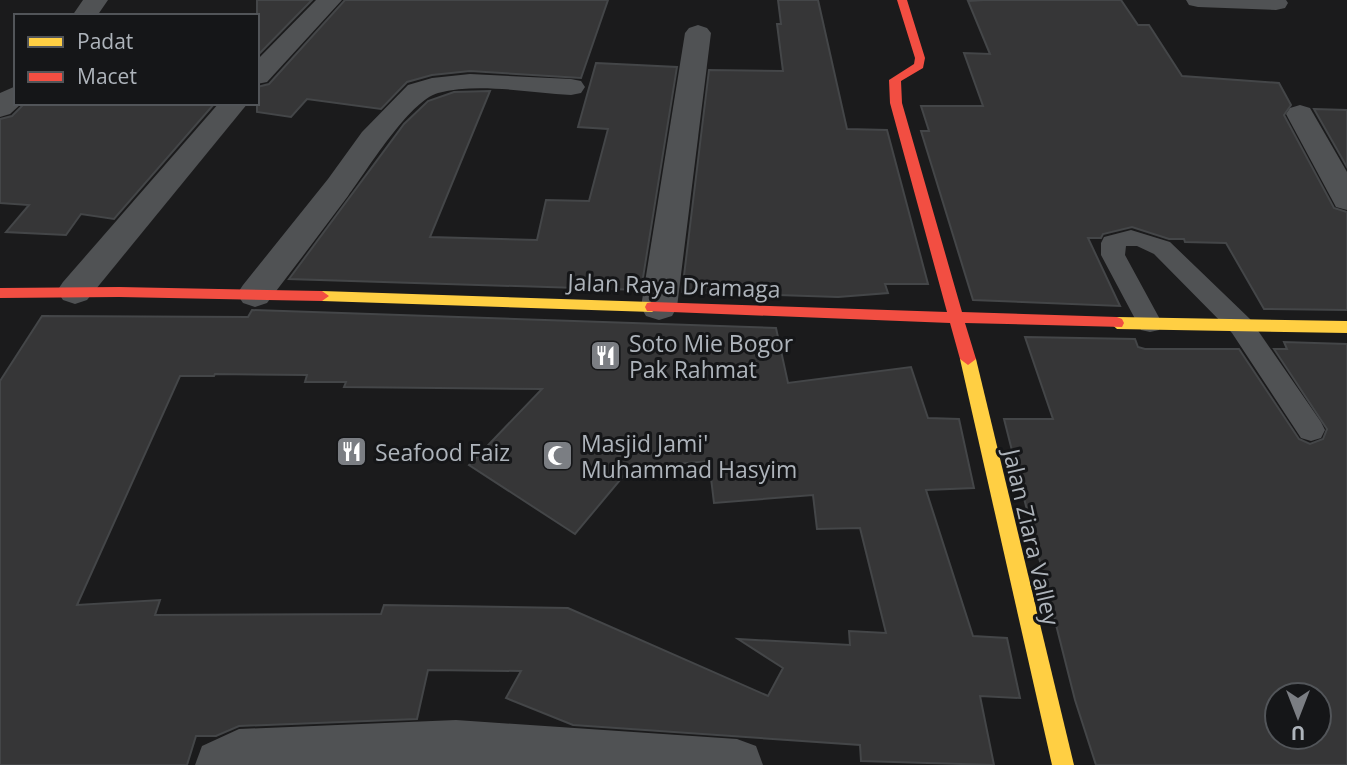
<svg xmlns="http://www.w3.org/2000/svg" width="1347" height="765" font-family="'Open Sans',sans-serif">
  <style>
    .building { fill: #363637; stroke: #444648; stroke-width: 2; fill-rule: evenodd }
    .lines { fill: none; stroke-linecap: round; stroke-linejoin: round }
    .lane { fill: #505254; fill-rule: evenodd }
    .street { fill: #505254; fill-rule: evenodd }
    .slow { fill: #ffcf43; fill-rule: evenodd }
    .jam { fill: #f24e42; fill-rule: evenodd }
    .labels { text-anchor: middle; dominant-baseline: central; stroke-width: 6; stroke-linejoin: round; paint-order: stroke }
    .street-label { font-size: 23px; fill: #aeb4bb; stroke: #151618 }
    .poi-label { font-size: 23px; fill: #aeb4bb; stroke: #151618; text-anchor: start }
  </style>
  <rect width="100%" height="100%" fill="#1b1b1c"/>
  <g class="building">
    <polygon points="257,0 312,0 257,56"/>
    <polygon points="345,0 608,0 581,78 470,71 432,75 407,82 381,109 307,99 291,117 257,112 257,87 269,84"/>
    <polygon points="778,0 818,0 847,129 887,130 928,284 885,284 888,293 838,297 682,292 709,70 783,71 777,24 781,24"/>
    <polygon points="984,0 1121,0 1138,25 1149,25 1182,76 1279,83 1291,105 1284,115 1334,208 1347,212 1347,310 1264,309 1226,243 1185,242 1184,239 1169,239 1132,227 1103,234 1101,238 1088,238 1120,306 973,300 921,131 929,131 921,106 983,106 964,53 990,54 968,1"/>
    <polygon points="596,63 677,67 641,290 289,279 404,124 428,101 454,92 490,91 430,237 537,240 546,200 589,201 608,129 578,127"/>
    <polygon points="25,103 215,103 114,219 81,214 66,235 6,232 29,205 0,203 0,119 12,116"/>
    <polygon points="1314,109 1347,110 1347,167"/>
    <path d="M252 310 776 328 788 383 911 367 928 418 959 419 974 488 926 490 973 636 1007 638 1020 698 980 696 994 765 861 761 860 745 573 725 506 698 521 671 428 670 417 719 239 726 216 736H196L187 765H0V381L42 316 248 317ZM215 374 307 375 305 382H346L344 387 542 389 469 465 575 534 630 468 709 461 714 503 813 495 817 529 860 528 886 633 849 631 850 645 738 639 783 668 768 696 568 608 384 605 381 614 155 615 160 600 77 605 180 376H214Z"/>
    <path d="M1025 337 1135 339 1138 347 1145 349H1239L1299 439 1310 444 1323 439 1327 429 1274 349H1287L1284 342 1347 344V765H1096L1075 700 1004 419H1053ZM1277 695H1319V737H1277Z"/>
  </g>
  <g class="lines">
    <polygon class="lane" points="1131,230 1170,242 1250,319 1321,422 1325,430 1321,438 1311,441 1301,438 1232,333 1154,254 1137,246 1126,246 1125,255 1162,323 1159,330 1150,332 1141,330 1101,255 1101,243 1104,237"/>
    <g class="street">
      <polygon points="83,0 108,0 97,16 72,16"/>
      <polygon points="316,0 342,0 267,82 257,84 257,60"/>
      <polygon points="1186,0 1286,0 1288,3 1285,8 1276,10 1198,7 1189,5"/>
      <polygon points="698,25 707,28 711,33 677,307 672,316 659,320 646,316 641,307 685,33 689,28"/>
      <path d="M470 74 571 79 581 81 585 87 581 93 571 95C529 93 479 82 438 93 409 101 366 172 348 196 321 232 294 268 267 303L255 307 243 303 237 294 243 285 328 179 362 132 408 85 432 78Z"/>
      <polygon points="16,86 16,103 22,103 10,114 0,117 0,93"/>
      <polygon points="219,103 248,103 87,300 75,304 63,300 57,291 63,282"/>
      <polygon points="1300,105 1310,108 1347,172 1347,210 1336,207 1286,114 1290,108"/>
      <polygon points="456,720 737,739 756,746 763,765 195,765 202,746 239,729"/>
    </g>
    <g class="slow">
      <polygon points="322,291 652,302 659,307 652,312 322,301 315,296"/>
      <polygon points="1117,317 1347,321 1347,333 1117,329 1110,323"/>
      <polygon points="968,353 976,359 1074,765 1052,765 960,359"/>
    </g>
    <g class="jam">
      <polygon points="897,0 907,0 925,58 923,68 901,81 902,103 962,312 1117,317 1122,319 1124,323 1122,327 965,323 976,359 968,365 960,359 950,323 647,311 645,307 647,303 652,302 947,312 890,103 889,80 914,64 915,58"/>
      <polygon points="119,287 322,291 329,296 322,301 119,297 0,298 0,288"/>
    </g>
  </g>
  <defs>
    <symbol id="restaurant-square" viewBox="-11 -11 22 22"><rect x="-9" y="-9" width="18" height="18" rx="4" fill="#7b7e83" stroke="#151618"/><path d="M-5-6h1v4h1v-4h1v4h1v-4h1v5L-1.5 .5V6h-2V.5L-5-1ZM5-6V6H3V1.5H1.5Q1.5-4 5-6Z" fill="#fff"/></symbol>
    <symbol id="mosque-square" viewBox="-11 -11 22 22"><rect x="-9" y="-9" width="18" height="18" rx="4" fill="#7b7e83" stroke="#151618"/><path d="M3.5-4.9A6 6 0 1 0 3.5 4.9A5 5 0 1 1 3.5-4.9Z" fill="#fff"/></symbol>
  </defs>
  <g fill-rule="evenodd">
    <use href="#restaurant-square" x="588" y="338" width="35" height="35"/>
    <use href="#restaurant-square" x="334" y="434" width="35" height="35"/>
    <use href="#mosque-square" x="540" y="438" width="35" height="35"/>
  </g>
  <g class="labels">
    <g class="street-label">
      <text transform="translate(674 285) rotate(2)">Jalan Raya Dramaga</text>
      <text transform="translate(1032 537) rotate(77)">Jalan Ziara Valley</text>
    </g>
    <g class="poi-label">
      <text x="629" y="343">Soto Mie Bogor<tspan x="629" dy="26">Pak Rahmat</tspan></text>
      <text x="581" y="443">Masjid Jami'<tspan x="581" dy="26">Muhammad Hasyim</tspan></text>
      <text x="375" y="452">Seafood Faiz</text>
    </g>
  </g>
  <rect x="14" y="14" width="245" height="91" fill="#151618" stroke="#525559" stroke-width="2"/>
  <rect x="28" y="37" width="35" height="10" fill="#ffcf43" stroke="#525559" stroke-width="2"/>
  <text x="77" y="49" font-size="21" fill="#aeb4bb">Padat</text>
  <rect x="28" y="72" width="35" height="10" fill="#f24e42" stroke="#525559" stroke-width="2"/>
  <text x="77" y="84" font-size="21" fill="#aeb4bb">Macet</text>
  <g transform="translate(1298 716) rotate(180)"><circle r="33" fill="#151618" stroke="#525559" stroke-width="2"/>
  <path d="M0-5L12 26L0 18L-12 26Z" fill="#7b7e83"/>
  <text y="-10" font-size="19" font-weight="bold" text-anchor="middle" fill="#aeb4bb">U</text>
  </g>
</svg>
